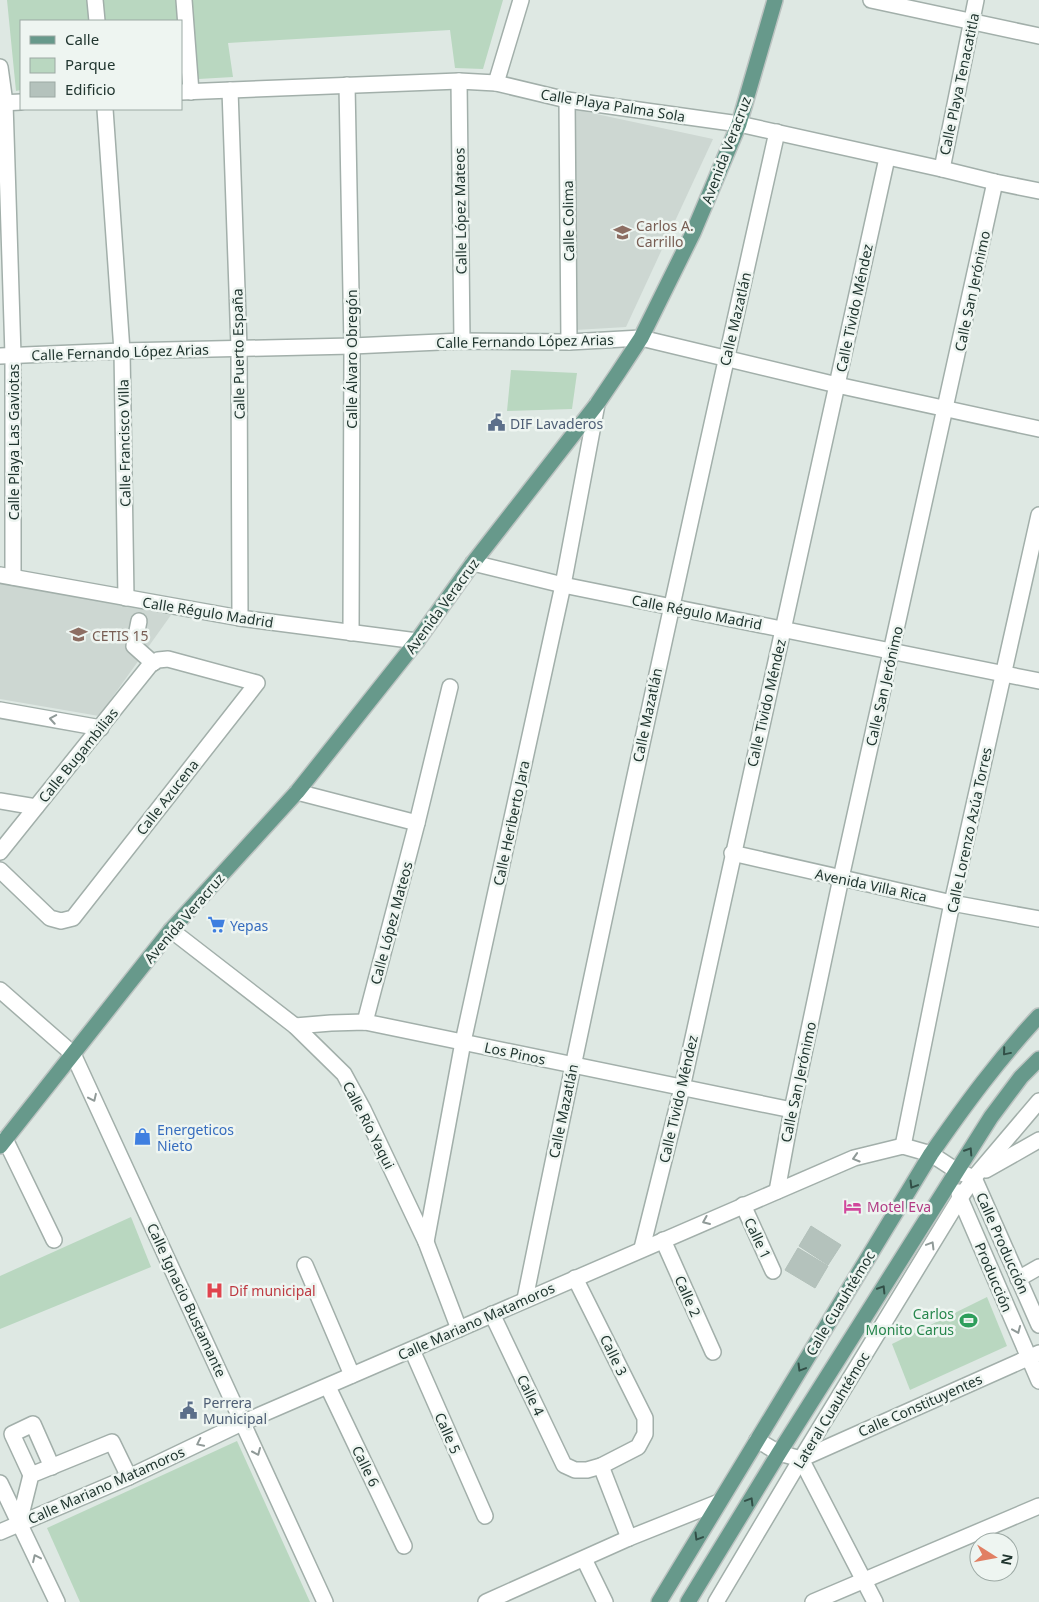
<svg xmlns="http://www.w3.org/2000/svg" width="1039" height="1602" font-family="'Noto Sans',sans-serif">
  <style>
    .built { fill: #cdd7d2 }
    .green { fill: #b9d7c0 }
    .building { fill: #b4c2bc; stroke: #b2c0ba }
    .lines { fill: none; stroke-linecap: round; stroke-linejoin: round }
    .minor-casing { stroke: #a2afaa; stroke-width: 18 }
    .major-casing { stroke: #bcc3c1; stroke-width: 18 }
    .minor { stroke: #fff; stroke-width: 15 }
    .major { stroke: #67998b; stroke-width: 15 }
    .oneway { stroke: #909a98 }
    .oneway2 { stroke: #324f47 }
    .labels { text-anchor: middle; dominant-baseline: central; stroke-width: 5; stroke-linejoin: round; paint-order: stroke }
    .street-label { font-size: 14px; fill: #213630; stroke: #eef5f1 }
    .education-label { font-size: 14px; fill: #785e54; stroke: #eef5f1; text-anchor: start }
    .service-label { font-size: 14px; fill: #4e5e75; stroke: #eef5f1; text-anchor: start }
    .shop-label { font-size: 14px; fill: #366cbe; stroke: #eef5f1; text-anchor: start }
    .hotel-label { font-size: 14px; fill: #b23c85; stroke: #eef5f1; text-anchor: start }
    .health-label { font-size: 14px; fill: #be3a42; stroke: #eef5f1; text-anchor: start }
    .leisure-label { font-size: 14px; fill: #27864d; stroke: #eef5f1; text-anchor: end }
  </style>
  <rect width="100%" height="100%" fill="#dee8e3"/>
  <g class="built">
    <polygon points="573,109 713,139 626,327 575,330"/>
    <polygon points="0,583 171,615 99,716 0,699"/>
  </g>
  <g class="green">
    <polygon points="7,0 503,0 483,69 455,68 450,30 228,43 233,77 181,80 181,21 21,21 21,90 16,91"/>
    <polygon points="511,370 577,373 572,409 507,411"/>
    <polygon points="131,1217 151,1267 0,1329 0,1276"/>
    <polygon points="987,1297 1007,1346 910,1390 892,1344"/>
    <polygon points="237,1441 310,1602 80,1602 47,1528"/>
  </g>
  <g class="building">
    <polygon points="811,1226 841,1245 828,1265 799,1246"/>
    <polygon points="798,1248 828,1266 815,1288 785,1270"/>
  </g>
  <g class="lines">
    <defs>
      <g id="minor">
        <polyline points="95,0 97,21"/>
        <polyline points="184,0 191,92"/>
        <polyline points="871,0 1039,36"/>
        <polyline points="0,67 5,103 13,355 13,577"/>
        <polyline points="459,81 462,341"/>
        <polyline points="496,83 521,0"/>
        <polyline points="347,85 352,346 351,633"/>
        <polyline points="230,90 239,347 240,618"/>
        <polyline points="181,92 459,81 496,83 567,100 739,124 942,169 995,182 1039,191"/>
        <polyline points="567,100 569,342"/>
        <polyline points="0,103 21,102"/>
        <polyline points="105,109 122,351 126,598"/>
        <polyline points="942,169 976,0"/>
        <polyline points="0,356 122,351 352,346 462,341 569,342 641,338 837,385 1039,429"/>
        <polyline points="473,563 563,585 1039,681"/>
        <polyline points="0,575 240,618 417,641"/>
        <polyline points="139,621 134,646 153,663"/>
        <polyline points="0,710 101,728"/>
        <polyline points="297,792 417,823"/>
        <polyline points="0,801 36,807"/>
        <polyline points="0,852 150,665 158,660 168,659 257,683 73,918 61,921 50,918 0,870"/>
        <polyline points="732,853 952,903 1039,919"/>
        <polyline points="171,930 295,1026 344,1074 363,1109 426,1242 459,1329"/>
        <polyline points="0,990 73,1054 325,1602"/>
        <polyline points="365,1022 417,823 450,687"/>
        <polyline points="295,1026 331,1023 365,1022 792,1110"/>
        <polyline points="5,1139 54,1240"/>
        <polyline points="903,1146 952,903 1039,515"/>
        <polyline points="986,1170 1039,1140"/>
        <polyline points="777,1191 792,1110 841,878 995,182"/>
        <polyline points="959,1192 960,1198 1039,1381"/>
        <polyline points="743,1205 773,1271"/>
        <polyline points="663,1240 713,1352"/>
        <polyline points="426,1242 463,1042 563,585 597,404"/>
        <polyline points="642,1248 682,1088 887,158"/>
        <polyline points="305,1265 352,1375"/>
        <polyline points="1018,1279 1039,1267"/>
        <path d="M525 1299C604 909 690 520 777 132"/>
        <polyline points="492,1314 564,1465 575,1470 587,1470 601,1466 638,1447 645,1434 645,1418 575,1278"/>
        <polyline points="412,1350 485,1516"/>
        <polyline points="328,1387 404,1546"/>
        <polyline points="757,1440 779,1453 801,1459 875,1602"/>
        <polyline points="801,1459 1039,1353"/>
        <polyline points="601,1466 629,1538"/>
        <polyline points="31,1475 12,1434 33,1424 52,1467"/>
        <polyline points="0,1483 57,1602"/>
        <polyline points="19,1523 31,1475 112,1442 129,1477"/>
        <polyline points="0,1532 129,1477 244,1422 854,1158 903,1146 931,1154 957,1171 974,1178 1039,1325"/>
        <polyline points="584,1559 605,1602"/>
        <polyline points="486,1602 629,1538 719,1502"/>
        <polyline points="716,1602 801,1459 960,1198 977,1174 1039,1101"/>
        <polyline points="813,1602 1039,1506"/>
      </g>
      <g id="major">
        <polyline points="0,1146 171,930 297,792 417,641 473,563 597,404 618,373 641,338 693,233 739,124 775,0"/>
        <path d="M659 1602 931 1154C965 1105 998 1060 1039 1016"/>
        <polyline points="688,1602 779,1453 991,1117 1021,1077 1039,1059"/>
      </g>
    </defs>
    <use href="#minor" class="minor-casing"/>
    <use href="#major" class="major-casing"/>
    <use href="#minor" class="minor"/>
    <use href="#major" class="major"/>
  </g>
  <defs><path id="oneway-chevron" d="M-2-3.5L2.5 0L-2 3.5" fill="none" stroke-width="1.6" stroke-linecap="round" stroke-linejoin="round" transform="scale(1.25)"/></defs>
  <g class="oneway">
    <use href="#oneway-chevron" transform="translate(53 719) rotate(-170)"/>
    <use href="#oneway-chevron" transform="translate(93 1098) rotate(65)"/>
    <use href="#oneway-chevron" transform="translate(856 1158) rotate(163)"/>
    <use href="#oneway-chevron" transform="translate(706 1221) rotate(157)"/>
    <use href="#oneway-chevron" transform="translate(931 1245) rotate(-59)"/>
    <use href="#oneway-chevron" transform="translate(1017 1330) rotate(67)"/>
    <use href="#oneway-chevron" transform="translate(200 1443) rotate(154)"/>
    <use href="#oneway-chevron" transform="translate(257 1452) rotate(66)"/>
    <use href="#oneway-chevron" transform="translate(36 1558) rotate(-115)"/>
  </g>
  <g class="oneway2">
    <use href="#oneway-chevron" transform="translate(1006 1052) rotate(130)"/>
    <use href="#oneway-chevron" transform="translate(969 1151) rotate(-57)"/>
    <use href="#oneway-chevron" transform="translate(913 1185) rotate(121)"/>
    <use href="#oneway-chevron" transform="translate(882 1289) rotate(-58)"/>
    <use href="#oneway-chevron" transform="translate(801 1368) rotate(121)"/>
    <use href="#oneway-chevron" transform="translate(750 1501) rotate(-59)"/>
    <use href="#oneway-chevron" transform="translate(698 1537) rotate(121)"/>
  </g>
  <defs>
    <symbol id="school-bare" viewBox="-9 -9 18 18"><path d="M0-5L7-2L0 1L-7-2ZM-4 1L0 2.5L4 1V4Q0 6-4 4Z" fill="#8d6e63" stroke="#eef5f1" stroke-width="2.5" paint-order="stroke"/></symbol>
    <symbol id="civic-bare" viewBox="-9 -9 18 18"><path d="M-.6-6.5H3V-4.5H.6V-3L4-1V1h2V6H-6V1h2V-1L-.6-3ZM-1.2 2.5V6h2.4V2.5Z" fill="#5c6f8a" stroke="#eef5f1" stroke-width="2.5" paint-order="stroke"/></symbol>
    <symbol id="supermarket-bare" viewBox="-9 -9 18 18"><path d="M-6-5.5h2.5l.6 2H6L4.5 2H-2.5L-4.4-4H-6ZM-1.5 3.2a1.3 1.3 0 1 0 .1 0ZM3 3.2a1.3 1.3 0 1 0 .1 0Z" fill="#3f7fe0" stroke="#eef5f1" stroke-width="2.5" paint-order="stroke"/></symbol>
    <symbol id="shop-bare" viewBox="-9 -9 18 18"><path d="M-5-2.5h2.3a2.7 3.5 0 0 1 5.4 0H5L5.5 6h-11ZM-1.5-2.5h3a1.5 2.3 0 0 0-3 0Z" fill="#3f7fe0" stroke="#eef5f1" stroke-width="2.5" paint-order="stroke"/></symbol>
    <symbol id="hotel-bare" viewBox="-9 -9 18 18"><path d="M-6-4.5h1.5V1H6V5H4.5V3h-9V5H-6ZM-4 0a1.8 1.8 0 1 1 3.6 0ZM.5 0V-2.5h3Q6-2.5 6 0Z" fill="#d1479c" stroke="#eef5f1" stroke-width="2.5" paint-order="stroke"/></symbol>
    <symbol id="hospital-bare" viewBox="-9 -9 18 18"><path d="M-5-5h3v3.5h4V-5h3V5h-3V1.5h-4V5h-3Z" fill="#e0444e" stroke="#eef5f1" stroke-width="2.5" paint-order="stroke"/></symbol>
    <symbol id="stadium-bare" viewBox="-9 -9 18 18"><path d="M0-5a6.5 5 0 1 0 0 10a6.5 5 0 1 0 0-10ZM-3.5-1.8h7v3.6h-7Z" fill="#2e9e5b" stroke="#eef5f1" stroke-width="2.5" paint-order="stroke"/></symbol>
  </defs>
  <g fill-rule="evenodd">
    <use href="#school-bare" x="610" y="220" width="25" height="25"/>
    <use href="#civic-bare" x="484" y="410" width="25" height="25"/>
    <use href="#school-bare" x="66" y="622" width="25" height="25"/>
    <use href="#supermarket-bare" x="204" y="912" width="25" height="25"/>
    <use href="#shop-bare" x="130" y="1124" width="25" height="25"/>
    <use href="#hotel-bare" x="840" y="1194" width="25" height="25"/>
    <use href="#hospital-bare" x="202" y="1278" width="25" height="25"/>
    <use href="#stadium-bare" x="956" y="1308" width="25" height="25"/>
    <use href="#civic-bare" x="176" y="1398" width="25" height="25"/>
  </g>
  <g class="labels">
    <g class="street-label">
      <text transform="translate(959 84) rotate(-78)">Calle Playa Tenacatitla</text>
      <text transform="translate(613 105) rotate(9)">Calle Playa Palma Sola</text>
      <text transform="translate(726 150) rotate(-69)">Avenida Veracruz</text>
      <text transform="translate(460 211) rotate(-91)">Calle López Mateos</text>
      <text transform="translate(568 221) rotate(-91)">Calle Colima</text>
      <text transform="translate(972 291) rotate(-78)">Calle San Jerónimo</text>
      <text transform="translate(854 308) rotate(-78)">Calle Tivido Méndez</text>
      <text transform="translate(735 319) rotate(-77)">Calle Mazatlán</text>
      <text transform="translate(525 341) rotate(-1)">Calle Fernando López Arias</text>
      <text transform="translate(120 352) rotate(-2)">Calle Fernando López Arias</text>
      <text transform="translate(238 354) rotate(-91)">Calle Puerto España</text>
      <text transform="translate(351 359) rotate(-90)">Calle Álvaro Obregón</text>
      <text transform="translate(13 442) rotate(-90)">Calle Playa Las Gaviotas</text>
      <text transform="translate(124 443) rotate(-91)">Calle Francisco Villa</text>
      <text transform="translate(442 606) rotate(-54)">Avenida Veracruz</text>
      <text transform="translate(208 612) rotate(9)">Calle Régulo Madrid</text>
      <text transform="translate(697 612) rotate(11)">Calle Régulo Madrid</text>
      <text transform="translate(884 686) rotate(-77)">Calle San Jerónimo</text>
      <text transform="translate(766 703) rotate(-77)">Calle Tivido Méndez</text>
      <text transform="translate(647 715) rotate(-78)">Calle Mazatlán</text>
      <text transform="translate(78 755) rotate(-51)">Calle Bugambilias</text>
      <text transform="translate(167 797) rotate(-52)">Calle Azucena</text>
      <text transform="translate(511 823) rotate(-78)">Calle Heriberto Jara</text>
      <text transform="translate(969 830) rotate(-78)">Calle Lorenzo Azúa Torres</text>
      <text transform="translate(871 885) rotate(12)">Avenida Villa Rica</text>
      <text transform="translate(184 918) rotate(-49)">Avenida Veracruz</text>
      <text transform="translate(391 923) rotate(-75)">Calle López Mateos</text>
      <text transform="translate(515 1053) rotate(12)">Los Pinos</text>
      <text transform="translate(798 1082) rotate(-78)">Calle San Jerónimo</text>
      <text transform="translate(678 1099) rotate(-77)">Calle Tivido Méndez</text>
      <text transform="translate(563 1111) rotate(-78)">Calle Mazatlán</text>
      <text transform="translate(369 1125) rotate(63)">Calle Río Yaqui</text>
      <text transform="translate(758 1238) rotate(65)">Calle 1</text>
      <text transform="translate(1003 1243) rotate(66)">Calle Producción</text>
      <text transform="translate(994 1277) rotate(67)">Producción</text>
      <text transform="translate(688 1296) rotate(66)">Calle 2</text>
      <text transform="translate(187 1300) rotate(65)">Calle Ignacio Bustamante</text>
      <text transform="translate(840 1303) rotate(-59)">Calle Cuauhtémoc</text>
      <text transform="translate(476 1321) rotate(-24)">Calle Mariano Matamoros</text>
      <text transform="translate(614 1355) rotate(64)">Calle 3</text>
      <text transform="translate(531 1395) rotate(64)">Calle 4</text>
      <text transform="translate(920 1405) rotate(-24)">Calle Constituyentes</text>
      <text transform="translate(831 1410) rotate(-59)">Lateral Cuauhtémoc</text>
      <text transform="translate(448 1433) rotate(66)">Calle 5</text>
      <text transform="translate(366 1466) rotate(64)">Calle 6</text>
      <text transform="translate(106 1485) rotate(-24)">Calle Mariano Matamoros</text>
    </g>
    <g class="education-label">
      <text x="636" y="225">Carlos A.<tspan x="636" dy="16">Carrillo</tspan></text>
      <text x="92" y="635">CETIS 15</text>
    </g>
    <g class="service-label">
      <text x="510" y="423">DIF Lavaderos</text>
      <text x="203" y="1402">Perrera<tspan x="203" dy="16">Municipal</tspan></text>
    </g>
    <g class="shop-label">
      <text x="230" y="925">Yepas</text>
      <text x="157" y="1129">Energeticos<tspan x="157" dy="16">Nieto</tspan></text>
    </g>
    <g class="hotel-label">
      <text x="867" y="1206">Motel Eva</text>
    </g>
    <g class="health-label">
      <text x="229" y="1290">Dif municipal</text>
    </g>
    <g class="leisure-label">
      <text x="954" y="1313">Carlos<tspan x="954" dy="16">Monito Carus</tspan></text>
    </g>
  </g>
  <rect x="20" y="20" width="162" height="90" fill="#eef5f1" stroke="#9ca9a4"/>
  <rect x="30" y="36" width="25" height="8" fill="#67998b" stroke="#9ca9a4"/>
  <text x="65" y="45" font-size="15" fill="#213630">Calle</text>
  <rect x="30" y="58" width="25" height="15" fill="#b9d7c0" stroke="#9ca9a4"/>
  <text x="65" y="70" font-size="15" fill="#213630">Parque</text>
  <rect x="30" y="82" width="25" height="15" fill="#b4c2bc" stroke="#9ca9a4"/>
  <text x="65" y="95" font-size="15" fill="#213630">Edificio</text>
  <g transform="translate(994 1557) rotate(101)"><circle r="24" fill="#eef5f1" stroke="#9ca9a4"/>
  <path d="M0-4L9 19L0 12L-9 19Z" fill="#e17f63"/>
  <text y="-8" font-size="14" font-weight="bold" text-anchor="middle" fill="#213630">N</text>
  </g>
</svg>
